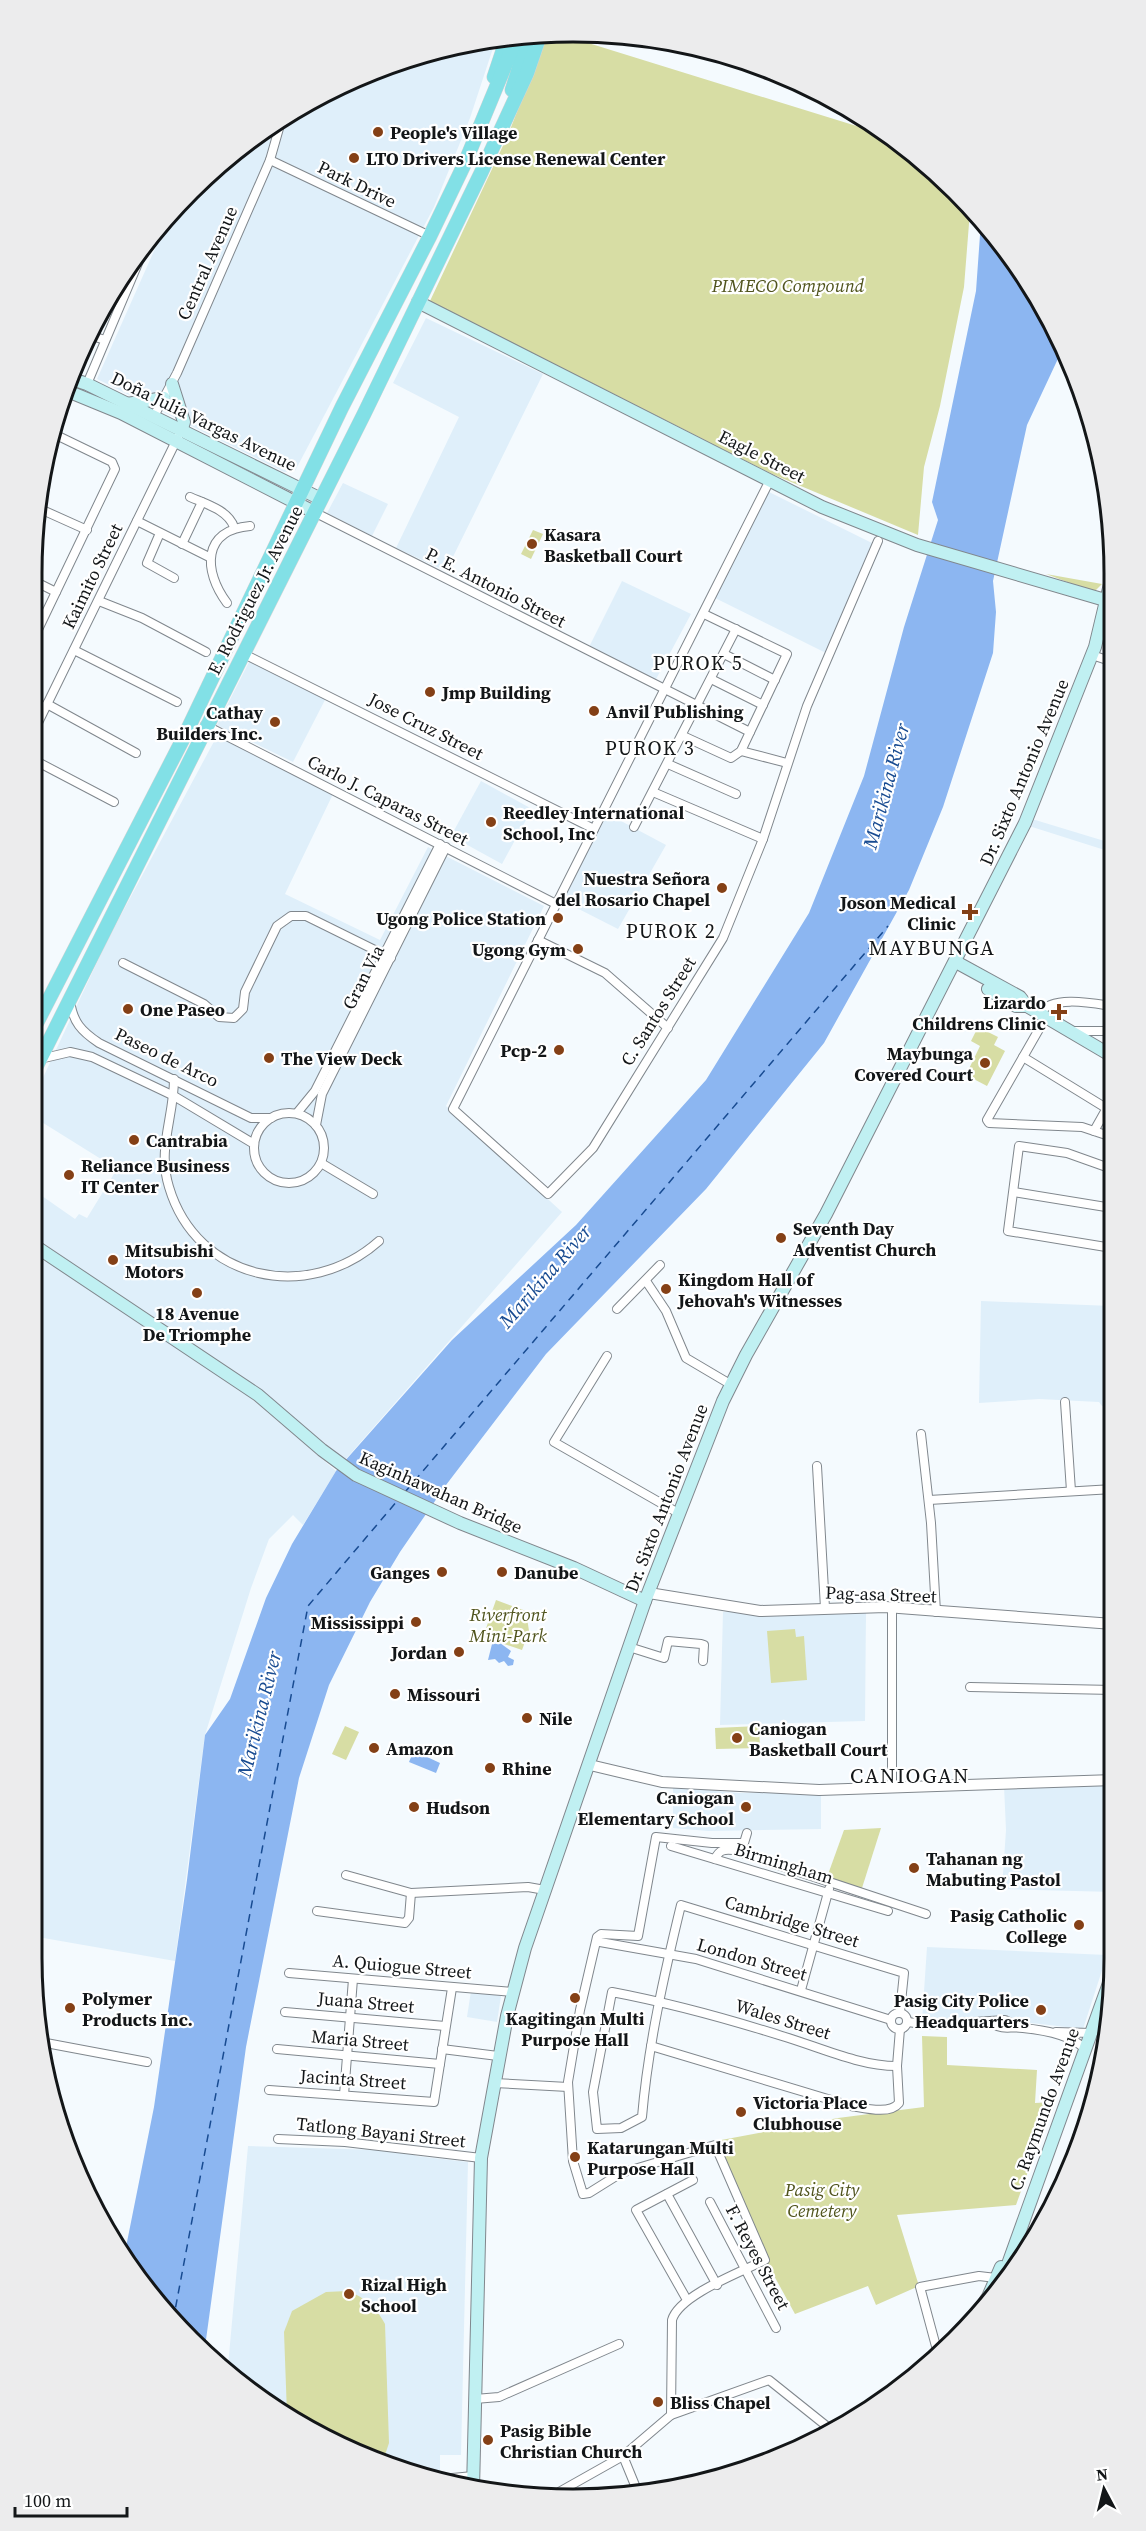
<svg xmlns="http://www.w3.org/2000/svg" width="1146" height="2531" font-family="'Source Serif 4',serif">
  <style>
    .built { fill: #dfeffa }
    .green { fill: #d7dda4 }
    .water { fill: #8cb6f1 }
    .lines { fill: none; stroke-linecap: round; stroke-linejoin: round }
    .ferry { stroke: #184b91; stroke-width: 1.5; stroke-dasharray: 8 6; stroke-linecap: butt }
    .minor-casing { stroke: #80878d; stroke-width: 10 }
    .tertiary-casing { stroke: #80878d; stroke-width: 12 }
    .secondary-casing { stroke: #80878d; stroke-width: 14 }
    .primary-casing { stroke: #d5d5d5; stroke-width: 15 }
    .minor { stroke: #fff; stroke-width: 8 }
    .tertiary { stroke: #fff; stroke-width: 10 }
    .secondary { stroke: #c0f0f2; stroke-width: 12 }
    .primary { stroke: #82e0e6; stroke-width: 14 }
    .poi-dot { fill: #844016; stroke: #fff; stroke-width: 2 }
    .labels { text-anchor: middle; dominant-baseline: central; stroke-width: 4.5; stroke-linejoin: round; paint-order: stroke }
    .poi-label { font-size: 18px; font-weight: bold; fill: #131618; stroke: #fff; text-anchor: start }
    .street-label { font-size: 18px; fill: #131618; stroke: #fff }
    .park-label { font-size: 18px; font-style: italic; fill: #50541d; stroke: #fff }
    .neighbourhood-label { font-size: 20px; letter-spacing: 1.5px; fill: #131618; stroke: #fff }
    .water-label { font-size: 20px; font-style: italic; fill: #184b91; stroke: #fff }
    .quarter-label { font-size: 21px; letter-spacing: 1.5px; fill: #131618; stroke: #fff }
    .rim { fill: none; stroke: #131618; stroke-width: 3 }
  </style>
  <rect width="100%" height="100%" fill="#f4fafe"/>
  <g class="built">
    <polygon points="496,39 470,118 434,207 295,471 284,472 97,379 170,215 190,190 272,123 365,73 467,42"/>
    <polygon points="426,318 543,374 446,571 396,548 459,417 393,383"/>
    <polygon points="343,483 388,504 372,536 327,513"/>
    <polygon points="769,492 872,543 826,653 715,598"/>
    <polygon points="622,581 691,614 655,681 589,647"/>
    <polygon points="250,660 326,698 293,762 217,725"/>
    <polygon points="218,734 333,794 285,894 380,940 428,847 544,906 446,1106 562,1212 345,1460 245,1378 32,1236 32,1189 75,1219 79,1214 87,1218 117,1169 32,1116 32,1101 107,941"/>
    <polygon points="481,781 532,809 502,864 451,836"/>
    <polygon points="606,813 666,845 618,929 563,901"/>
    <polygon points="1032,819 1111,843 1111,852 1029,826"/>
    <polygon points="32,1250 245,1393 336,1471 303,1525 293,1515 269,1539 251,1588 205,1735 175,1961 32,1936"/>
    <polygon points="981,1301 1112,1306 1113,1407 1102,1406 1099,1402 1039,1399 979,1403"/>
    <polygon points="723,1612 866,1612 865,1721 720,1725"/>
    <polygon points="1114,1785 1114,1892 1002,1889 1006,1830 1004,1786"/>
    <polygon points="673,1787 739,1793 821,1792 821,1829 708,1831 673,1828"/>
    <polygon points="927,1947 1107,1955 1083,2029 1023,2022 1006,2016 922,2021"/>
    <polygon points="471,1991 501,1996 497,2022 467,2017"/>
    <polygon points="248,2146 411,2151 416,2156 468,2162 461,2455 440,2455 440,2476 435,2477 303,2427 228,2366"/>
  </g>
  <g class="green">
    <polygon points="556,33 892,137 902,143 970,211 964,287 940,406 924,467 918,535 772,474 430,301 508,135 547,34"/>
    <polygon points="533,530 543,534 531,559 521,554"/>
    <polygon points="1046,574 1102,584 1094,592"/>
    <polygon points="978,1027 998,1037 994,1045 1005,1051 987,1086 966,1075 980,1046 971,1041"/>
    <polygon points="496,1600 526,1611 529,1631 522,1650 483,1637"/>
    <polygon points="795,1629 796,1637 804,1636 807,1680 771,1683 767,1631"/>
    <polygon points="345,1726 359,1732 346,1760 332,1754"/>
    <polygon points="759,1726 760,1748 716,1749 715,1728"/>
    <polygon points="881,1828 862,1888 826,1880 844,1830"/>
    <polygon points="922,2036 947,2037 947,2065 1037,2070 1035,2103 1053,2102 1016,2205 897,2215 919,2286 876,2305 868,2286 795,2314 766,2261 716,2141 838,2118 924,2107"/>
    <path d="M347 2291C366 2298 375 2306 385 2324L389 2443 384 2458 303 2427 287 2414 284 2332 292 2311 326 2292Z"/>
  </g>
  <g class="water">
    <polygon points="981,221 1002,243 1063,348 1027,425 993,581 996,612 993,653 943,807 909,890 824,1043 706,1189 546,1354 446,1485 400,1552 370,1602 329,1685 299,1778 246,2047 205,2347 166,2315 124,2257 154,2107 187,1880 205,1735 230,1699 266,1598 292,1544 336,1471 452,1340 576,1225 706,1080 809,913 864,776 904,627 938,520 932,502 976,291"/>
    <polygon points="500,1643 511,1651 508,1657 514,1660 513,1665 508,1666 504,1661 499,1663 495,1659 488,1660 492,1644"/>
    <polygon points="416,1745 427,1749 425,1756 440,1763 436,1773 409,1762"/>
  </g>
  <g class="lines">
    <g class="ferry">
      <polyline points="405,1492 888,926"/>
      <polyline points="173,2321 308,1606 398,1500"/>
    </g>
    <defs>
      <g id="minor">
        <polyline points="270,160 430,236"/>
        <polyline points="89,335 105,340"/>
        <polyline points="87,384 147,242"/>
        <polyline points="153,418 177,373 270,160 282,118"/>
        <polyline points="770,480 453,1109 548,1194 593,1148 723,938 763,839 807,706 878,541"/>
        <path d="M190 497C206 504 228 510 234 527"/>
        <polyline points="38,508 87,530"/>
        <polyline points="314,512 750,732"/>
        <polyline points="137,521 209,557"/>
        <polyline points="160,533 147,563 174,578"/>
        <polyline points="182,544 202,502"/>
        <polyline points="32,580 56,592"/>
        <polyline points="99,601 142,618 206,652"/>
        <path d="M227 603C203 571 202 530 250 526"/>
        <polyline points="32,642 115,469 112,462 52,433"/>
        <polyline points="74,650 177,702"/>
        <polyline points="242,653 594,829"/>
        <polyline points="724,654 775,680"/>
        <polyline points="1092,655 1110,661"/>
        <polyline points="711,679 763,705"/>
        <polyline points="47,704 136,753"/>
        <polyline points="205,725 556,904"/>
        <polyline points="32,735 178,437"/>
        <polyline points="683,736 731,758 741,751 787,654 704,614"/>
        <polyline points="741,751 787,763"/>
        <polyline points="32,759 114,802"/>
        <polyline points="668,764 736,794"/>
        <polyline points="653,792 763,839"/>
        <polyline points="634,827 736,629"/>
        <polyline points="538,940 605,973 668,1028"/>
        <polyline points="123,963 204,1004 219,1017 234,1018 243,1009 245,992 277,926 291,916 306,916 391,958"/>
        <path d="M70 1001C73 1022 81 1031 99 1043L251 1118H271"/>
        <path d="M1039 1013C1053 995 1092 1003 1111 1006"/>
        <polyline points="1046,1017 987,1120 989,1123 1082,1127 1112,1137"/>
        <polyline points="1072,1031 1112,1031"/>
        <polyline points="1023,1057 1106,1108"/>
        <polyline points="40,1059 70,1052 92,1057 174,1096 254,1144"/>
        <path d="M174 1079C174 1117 157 1149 169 1187 197 1281 308 1304 379 1241"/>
        <circle cx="289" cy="1148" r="35"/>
        <polyline points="297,1113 315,1091 440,844"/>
        <polyline points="316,1125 322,1094 446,847"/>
        <polyline points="1094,1131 1112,1099"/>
        <polyline points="321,1163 373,1194"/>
        <polyline points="1112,1169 1067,1153 1019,1146 1008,1231 1112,1248"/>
        <polyline points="1014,1192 1112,1208"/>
        <polyline points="646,1281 666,1311 686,1358 730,1384"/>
        <polyline points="617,1309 660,1265"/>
        <polyline points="607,1356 554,1442 680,1514"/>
        <polyline points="1065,1402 1071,1491"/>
        <polyline points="921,1434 931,1523 936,1612"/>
        <polyline points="817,1466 825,1608"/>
        <polyline points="929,1500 1113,1489"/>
        <polyline points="892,1608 892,1788"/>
        <polyline points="629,1647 664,1658 668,1641 701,1644 704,1645 703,1661"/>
        <polyline points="970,1687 1114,1690"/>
        <polyline points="671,1846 888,1911"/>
        <path d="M715 1859C719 1850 724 1849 733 1850L926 1914"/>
        <polyline points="346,1875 411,1893 528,1887 545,1890"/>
        <polyline points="317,1911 405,1923 409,1918 411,1893"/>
        <polyline points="600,1942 696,1959 891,2020"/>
        <polyline points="289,1973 512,1992"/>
        <polyline points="801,1990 829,1889"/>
        <polyline points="285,2012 445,2026"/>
        <circle cx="899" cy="2021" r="8"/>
        <polyline points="908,2022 929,2025 1005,2020 1019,2027"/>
        <path d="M991 2023C1006 2031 1008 2026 1023 2028 1043 2030 1070 2034 1085 2049"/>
        <polyline points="1056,2032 1091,2033"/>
        <polyline points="46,2043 147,2062"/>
        <path d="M651 2046 851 2106C864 2108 890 2115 899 2103L897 2066 900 2029"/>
        <polyline points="277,2049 440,2064"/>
        <polyline points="442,2049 498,2056"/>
        <path d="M897 2066C859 2066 819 2047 782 2036 725 2018 670 2003 612 1992L593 2092 597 2129 621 2128 642 2117C648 2046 664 1975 681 1905L904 1973 900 2012"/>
        <polyline points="494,2083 568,2087"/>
        <polyline points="269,2090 434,2102 452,1988"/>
        <polyline points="344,2095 353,1979"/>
        <polyline points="278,2139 345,2142 481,2158"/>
        <polyline points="667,2194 717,2285"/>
        <polyline points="710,2202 776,2328"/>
        <polyline points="687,2300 636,2210 693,2180"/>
        <polyline points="937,2350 920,2287 979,2276 996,2278"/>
        <polyline points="475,2399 499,2397 619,2344"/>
        <polyline points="671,2415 769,2380 834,2432"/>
        <polyline points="623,2456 639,2495"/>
        <polyline points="442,2479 473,2476"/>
        <path d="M559 2492 623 2456 671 2415 672 2320C679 2295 741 2272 765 2260L715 2145 621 2173 589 2193 583 2194 573 2161 568 2082 580 2010 597 1937 601 1934 638 1936 656 1837 712 1843H744L747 1833"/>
      </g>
      <g id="tertiary">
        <polyline points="649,1593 760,1611 886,1607 1113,1624"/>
        <polyline points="590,1765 662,1782 819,1790 1114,1780"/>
      </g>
      <g id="secondary">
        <polyline points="418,302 822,507 917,545 1105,600"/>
        <polyline points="69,378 87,384 321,499"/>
        <polyline points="172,384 184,422 181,431"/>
        <polyline points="65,390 121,413 314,512"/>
        <polyline points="127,404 164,398"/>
        <polyline points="956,962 1020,997 1027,1006 1112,1056"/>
        <polyline points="988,989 1016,1006 1027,1006"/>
        <polyline points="32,1244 258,1395 322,1450 356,1475 460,1523 574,1568 645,1601"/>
        <polyline points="1003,2278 1113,1972"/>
        <polyline points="969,2325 988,2297 1001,2267"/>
        <polyline points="473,2489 481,2158 507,2016 525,1948 645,1601 723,1401 746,1355 826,1214 1025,823 1095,647 1110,584"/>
      </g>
      <g id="primary">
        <polyline points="494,77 507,38"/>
        <polyline points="512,90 529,36"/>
        <polyline points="32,1032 183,739 342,407 430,236 464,165 517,37"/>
        <polyline points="32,1075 364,414 481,173 527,73 540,35"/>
      </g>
    </defs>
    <use href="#minor" class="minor-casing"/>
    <use href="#tertiary" class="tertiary-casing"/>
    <use href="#secondary" class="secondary-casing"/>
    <use href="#primary" class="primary-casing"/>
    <use href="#minor" class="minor"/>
    <use href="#tertiary" class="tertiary"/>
    <use href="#secondary" class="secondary"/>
    <use href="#primary" class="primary"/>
  </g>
  <g class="poi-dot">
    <circle cx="378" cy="132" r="6"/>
    <circle cx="354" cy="158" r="6"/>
    <circle cx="532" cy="544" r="6"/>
    <circle cx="430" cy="692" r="6"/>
    <circle cx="594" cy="711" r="6"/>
    <circle cx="275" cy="722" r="6"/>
    <circle cx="491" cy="822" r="6"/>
    <circle cx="722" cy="888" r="6"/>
    <path d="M967 903h6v6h6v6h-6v6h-6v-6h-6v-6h6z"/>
    <circle cx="558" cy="918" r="6"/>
    <circle cx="578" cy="949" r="6"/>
    <circle cx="128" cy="1009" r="6"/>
    <path d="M1056 1003h6v6h6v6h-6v6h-6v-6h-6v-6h6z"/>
    <circle cx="559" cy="1050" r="6"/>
    <circle cx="269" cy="1058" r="6"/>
    <circle cx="985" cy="1063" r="6"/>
    <circle cx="134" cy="1140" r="6"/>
    <circle cx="69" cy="1175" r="6"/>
    <circle cx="781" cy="1238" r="6"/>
    <circle cx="113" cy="1260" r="6"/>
    <circle cx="666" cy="1289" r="6"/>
    <circle cx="197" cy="1293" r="6"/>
    <circle cx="442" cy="1572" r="6"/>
    <circle cx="502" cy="1572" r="6"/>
    <circle cx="416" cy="1622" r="6"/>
    <circle cx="459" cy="1652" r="6"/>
    <circle cx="395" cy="1694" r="6"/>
    <circle cx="527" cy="1718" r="6"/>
    <circle cx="737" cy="1738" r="6"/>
    <circle cx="374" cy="1748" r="6"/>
    <circle cx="490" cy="1768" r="6"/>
    <circle cx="414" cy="1807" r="6"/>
    <circle cx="746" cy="1807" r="6"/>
    <circle cx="914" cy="1868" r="6"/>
    <circle cx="1079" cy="1925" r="6"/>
    <circle cx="575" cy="1998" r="6"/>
    <circle cx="70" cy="2008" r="6"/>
    <circle cx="1041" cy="2010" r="6"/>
    <circle cx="741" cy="2112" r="6"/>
    <circle cx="575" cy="2157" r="6"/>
    <circle cx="349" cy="2294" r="6"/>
    <circle cx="658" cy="2402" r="6"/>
    <circle cx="488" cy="2440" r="6"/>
  </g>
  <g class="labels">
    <g class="poi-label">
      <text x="390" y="132">People's Village</text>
      <text x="366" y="158">LTO Drivers License Renewal Center</text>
      <text x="544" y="534">Kasara<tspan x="544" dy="21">Basketball Court</tspan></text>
      <text x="442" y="692">Jmp Building</text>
      <text x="606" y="711">Anvil Publishing</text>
      <text x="263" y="712" text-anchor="end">Cathay<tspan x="263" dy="21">Builders Inc.</tspan></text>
      <text x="503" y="812">Reedley International<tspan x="503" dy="21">School, Inc</tspan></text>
      <text x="710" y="878" text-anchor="end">Nuestra Señora<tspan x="710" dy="21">del Rosario Chapel</tspan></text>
      <text x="956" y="902" text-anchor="end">Joson Medical<tspan x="956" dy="21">Clinic</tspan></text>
      <text x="546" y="918" text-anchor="end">Ugong Police Station</text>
      <text x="566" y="949" text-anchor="end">Ugong Gym</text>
      <text x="1046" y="1002" text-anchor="end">Lizardo<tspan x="1046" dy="21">Childrens Clinic</tspan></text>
      <text x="140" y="1009">One Paseo</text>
      <text x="547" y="1050" text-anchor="end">Pcp-2</text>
      <text x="973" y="1053" text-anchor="end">Maybunga<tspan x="973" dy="21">Covered Court</tspan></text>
      <text x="281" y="1058">The View Deck</text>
      <text x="146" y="1140">Cantrabia</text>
      <text x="81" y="1165">Reliance Business<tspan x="81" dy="21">IT Center</tspan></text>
      <text x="793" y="1228">Seventh Day<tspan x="793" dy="21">Adventist Church</tspan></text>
      <text x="125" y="1250">Mitsubishi<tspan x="125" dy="21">Motors</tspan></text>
      <text x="678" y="1279">Kingdom Hall of<tspan x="678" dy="21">Jehovah's Witnesses</tspan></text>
      <text x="197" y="1313" text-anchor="middle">18 Avenue<tspan x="197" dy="21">De Triomphe</tspan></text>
      <text x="430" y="1572" text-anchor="end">Ganges</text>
      <text x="514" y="1572">Danube</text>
      <text x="404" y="1622" text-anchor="end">Mississippi</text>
      <text x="447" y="1652" text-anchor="end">Jordan</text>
      <text x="407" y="1694">Missouri</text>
      <text x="539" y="1718">Nile</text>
      <text x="749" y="1728">Caniogan<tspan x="749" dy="21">Basketball Court</tspan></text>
      <text x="386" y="1748">Amazon</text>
      <text x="502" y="1768">Rhine</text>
      <text x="734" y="1797" text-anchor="end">Caniogan<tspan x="734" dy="21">Elementary School</tspan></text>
      <text x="426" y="1807">Hudson</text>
      <text x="926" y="1858">Tahanan ng<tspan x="926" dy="21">Mabuting Pastol</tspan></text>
      <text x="1067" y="1915" text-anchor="end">Pasig Catholic<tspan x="1067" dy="21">College</tspan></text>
      <text x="82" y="1998">Polymer<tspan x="82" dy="21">Products Inc.</tspan></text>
      <text x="1029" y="2000" text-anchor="end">Pasig City Police<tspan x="1029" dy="21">Headquarters</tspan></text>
      <text x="575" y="2018" text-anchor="middle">Kagitingan Multi<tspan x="575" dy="21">Purpose Hall</tspan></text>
      <text x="753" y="2102">Victoria Place<tspan x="753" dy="21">Clubhouse</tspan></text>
      <text x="587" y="2147">Katarungan Multi<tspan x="587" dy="21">Purpose Hall</tspan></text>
      <text x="361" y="2284">Rizal High<tspan x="361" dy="21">School</tspan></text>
      <text x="670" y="2402">Bliss Chapel</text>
      <text x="500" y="2430">Pasig Bible<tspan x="500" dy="21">Christian Church</tspan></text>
    </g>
    <g class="street-label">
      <text transform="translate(357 184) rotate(26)">Park Drive</text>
      <text transform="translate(207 263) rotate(-66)">Central Avenue</text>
      <text transform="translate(204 421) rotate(26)">Doña Julia Vargas Avenue</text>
      <text transform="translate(762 456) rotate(27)">Eagle Street</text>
      <text transform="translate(92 576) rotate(-64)">Kaimito Street</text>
      <text transform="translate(496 587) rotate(27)">P. E. Antonio Street</text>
      <text transform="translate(255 590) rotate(-63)">E. Rodriguez Jr. Avenue</text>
      <text transform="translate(426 726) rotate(27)">Jose Cruz Street</text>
      <text transform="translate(1024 772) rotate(-67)">Dr. Sixto Antonio Avenue</text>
      <text transform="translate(388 800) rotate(27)">Carlo J. Caparas Street</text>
      <text transform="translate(363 977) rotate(-63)">Gran Via</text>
      <text transform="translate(658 1011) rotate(-58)">C. Santos Street</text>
      <text transform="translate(167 1057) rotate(26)">Paseo de Arco</text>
      <text transform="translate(441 1492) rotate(24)">Kaginhawahan Bridge</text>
      <text transform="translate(666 1498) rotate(-69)">Dr. Sixto Antonio Avenue</text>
      <text transform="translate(881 1594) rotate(2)">Pag-asa Street</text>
      <text transform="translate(784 1863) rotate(17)">Birmingham</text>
      <text transform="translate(792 1921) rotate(17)">Cambridge Street</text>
      <text transform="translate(752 1959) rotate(16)">London Street</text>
      <text transform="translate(402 1966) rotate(5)">A. Quiogue Street</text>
      <text transform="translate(366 2002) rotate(5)">Juana Street</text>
      <text transform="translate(783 2019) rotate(17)">Wales Street</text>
      <text transform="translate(360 2040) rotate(5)">Maria Street</text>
      <text transform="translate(353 2079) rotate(4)">Jacinta Street</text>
      <text transform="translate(1044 2109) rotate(-70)">C. Raymundo Avenue</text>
      <text transform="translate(381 2132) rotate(6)">Tatlong Bayani Street</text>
      <text transform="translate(758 2257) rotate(62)">F. Reyes Street</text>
    </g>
    <g class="park-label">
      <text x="788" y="285">PIMECO Compound</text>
      <text x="508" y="1614">Riverfront<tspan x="508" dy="21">Mini-Park</tspan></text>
      <text x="822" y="2189">Pasig City<tspan x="822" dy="21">Cemetery</tspan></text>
    </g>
    <g class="neighbourhood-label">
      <text x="698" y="663">PUROK 5</text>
      <text x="650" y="748">PUROK 3</text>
      <text x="671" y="931">PUROK 2</text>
    </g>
    <g class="water-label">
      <text transform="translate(886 786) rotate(-75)">Marikina River</text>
      <text transform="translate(545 1276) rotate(-49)">Marikina River</text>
      <text transform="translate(259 1714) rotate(-76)">Marikina River</text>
    </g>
    <g class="quarter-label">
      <text x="932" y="947">MAYBUNGA</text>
      <text x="910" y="1775">CANIOGAN</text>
    </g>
  </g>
  <path d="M0 0H1146V2531H0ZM573 42H573A531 531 0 0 1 1104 573V1958A531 531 0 0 1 573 2489H573A531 531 0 0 1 42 1958V573A531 531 0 0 1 573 42Z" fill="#ececed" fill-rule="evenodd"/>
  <path class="rim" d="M573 42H573A531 531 0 0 1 1104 573V1958A531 531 0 0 1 573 2489H573A531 531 0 0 1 42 1958V573A531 531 0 0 1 573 42Z"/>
  <g transform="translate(1104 2489) rotate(353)" stroke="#ffffff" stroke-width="4.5" paint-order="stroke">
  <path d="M0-4.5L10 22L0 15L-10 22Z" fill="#131618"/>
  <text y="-9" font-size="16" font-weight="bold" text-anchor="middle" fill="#131618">N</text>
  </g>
  <path d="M15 2507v9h112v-9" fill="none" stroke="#131618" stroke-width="3"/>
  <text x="24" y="2507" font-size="18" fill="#131618" stroke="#ffffff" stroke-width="4.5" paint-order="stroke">100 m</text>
</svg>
